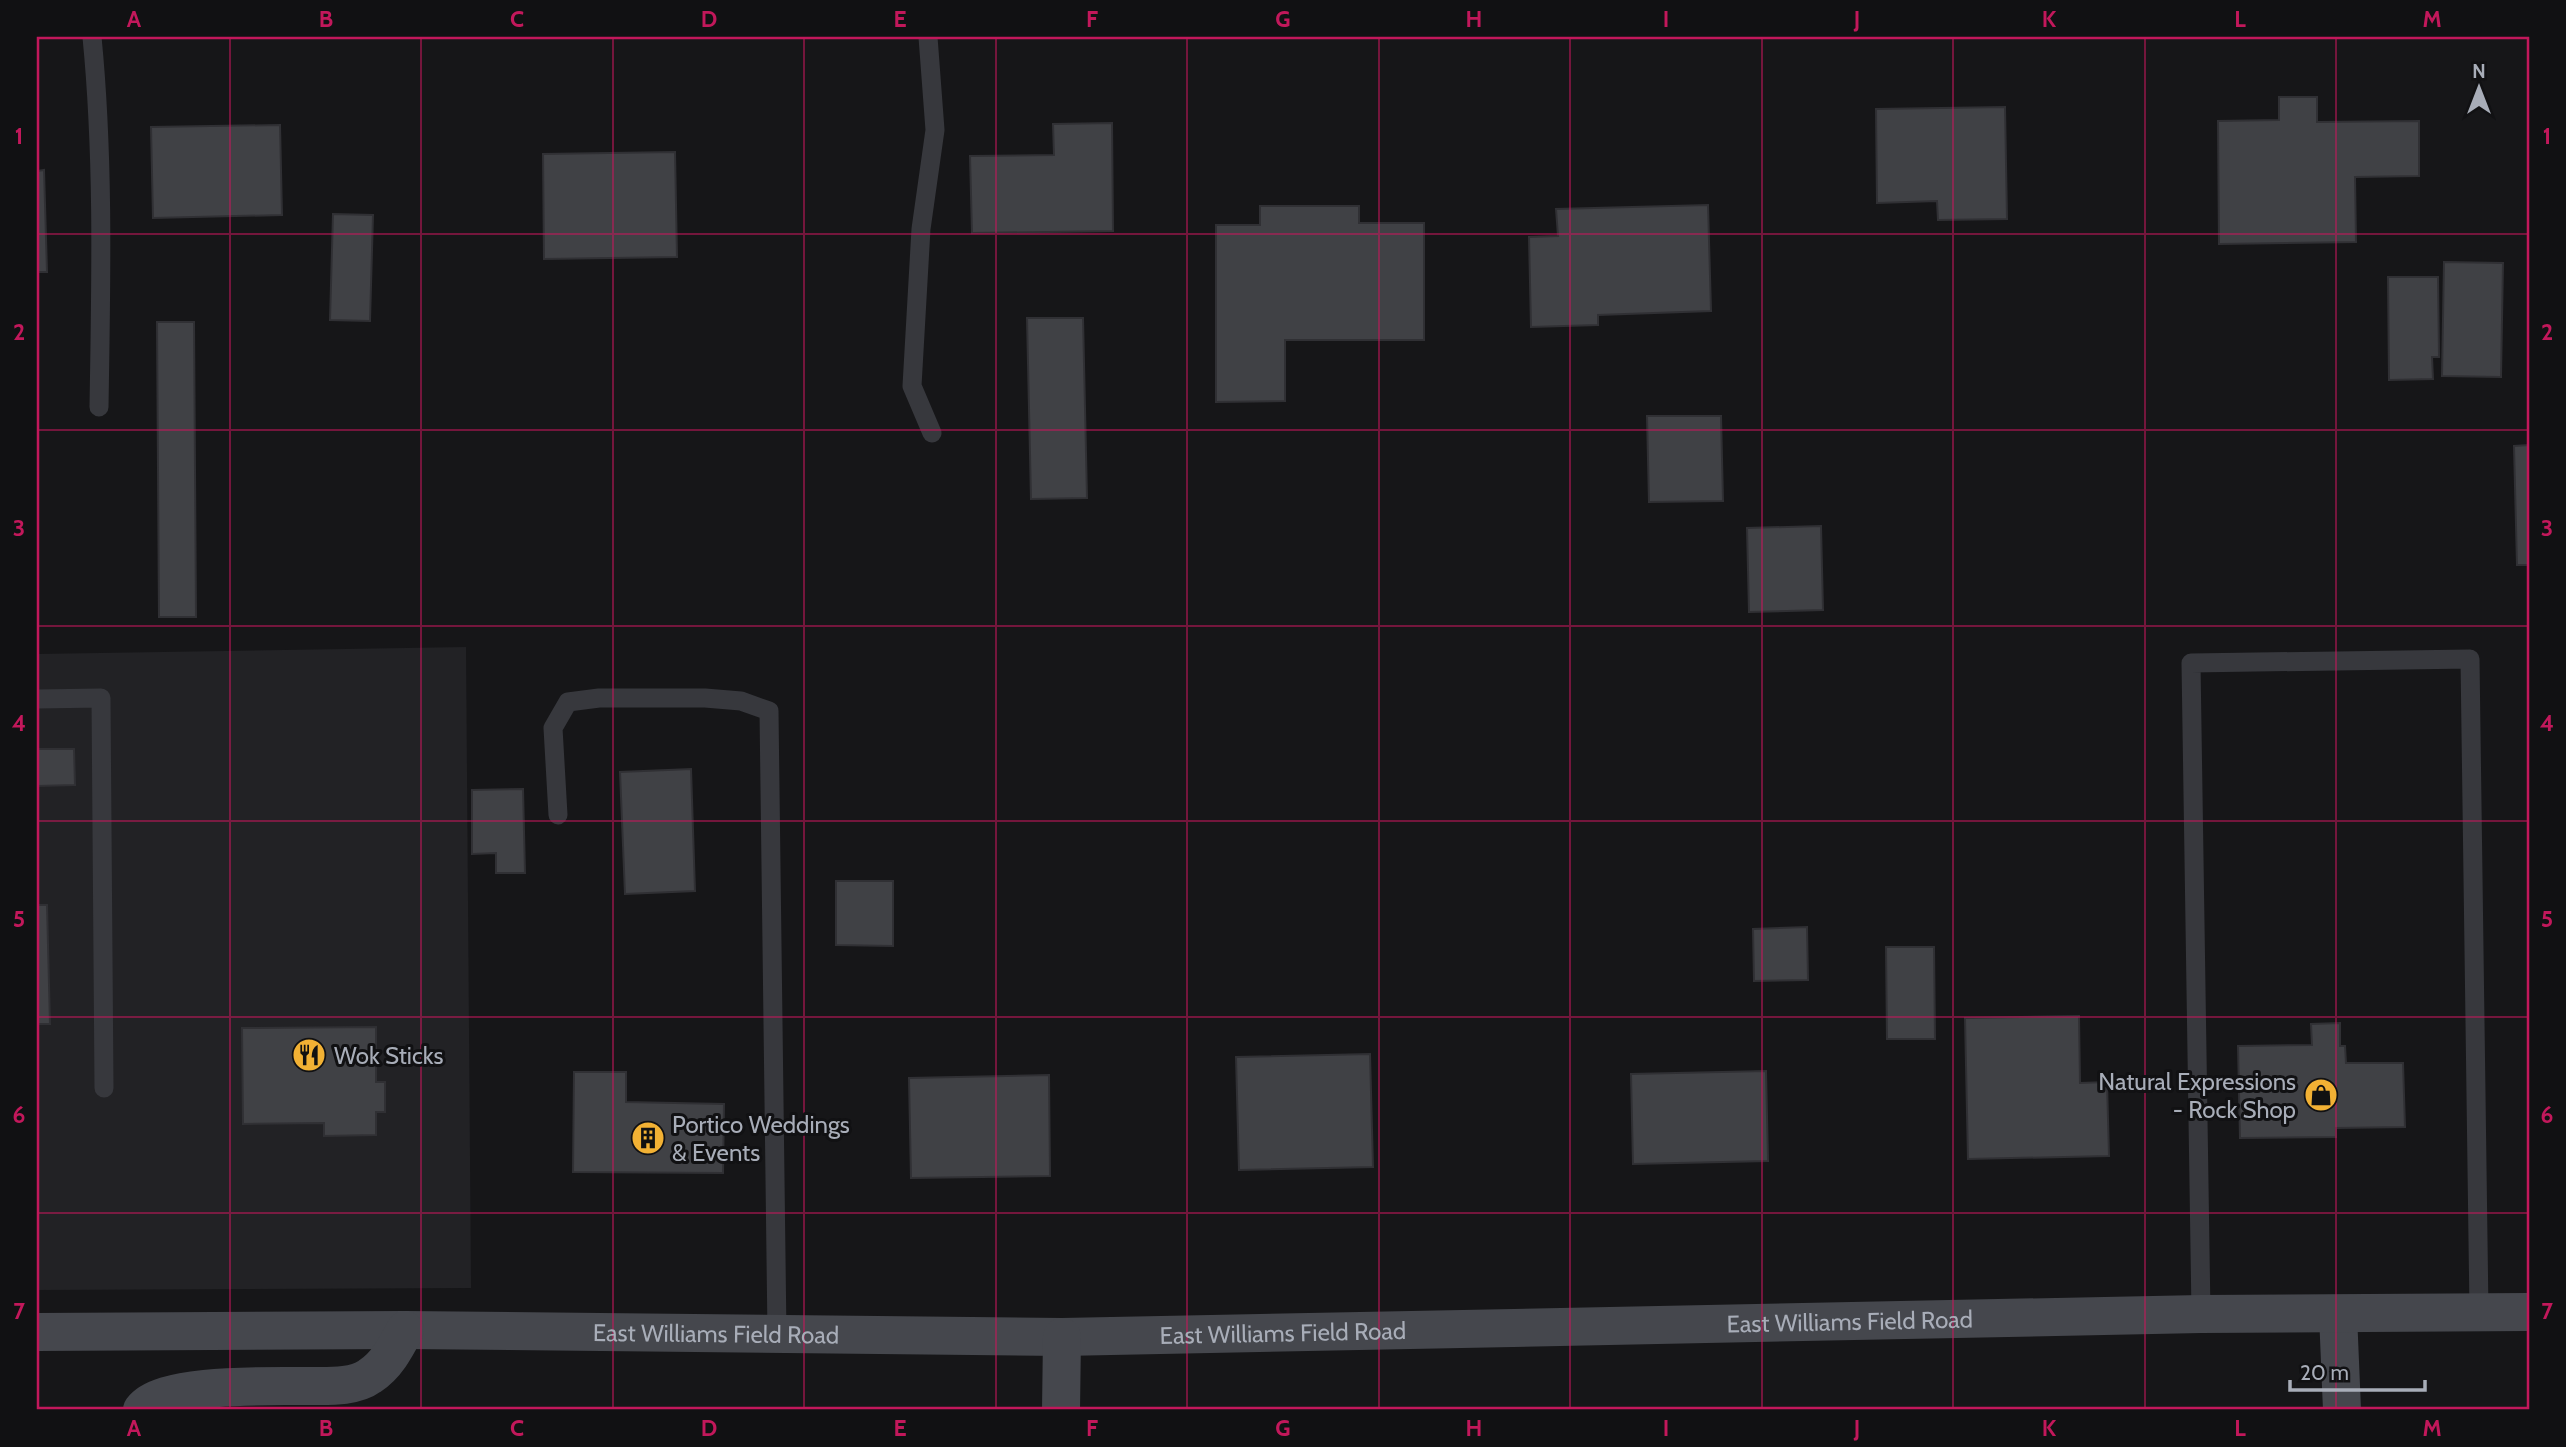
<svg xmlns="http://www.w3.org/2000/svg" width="2566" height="1447" font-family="Cabin,sans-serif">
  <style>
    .built { fill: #222225 }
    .building { fill: #404145; stroke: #303034; stroke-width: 2 }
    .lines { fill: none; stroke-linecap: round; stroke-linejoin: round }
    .service { stroke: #37383d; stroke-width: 19 }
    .secondary { stroke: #45474d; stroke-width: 38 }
    .grid { fill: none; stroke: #c2185b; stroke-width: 2; stroke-opacity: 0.55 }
    .labels { text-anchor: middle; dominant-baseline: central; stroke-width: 6; stroke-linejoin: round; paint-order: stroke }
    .poi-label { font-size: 24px; fill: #a8adb8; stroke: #111113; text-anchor: start }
    .street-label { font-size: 24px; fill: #a8adb8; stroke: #111113 }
    .neatline { fill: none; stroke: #c2185b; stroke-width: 2.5 }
    .grid-label { font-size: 23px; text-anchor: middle; font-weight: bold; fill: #c2185b }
  </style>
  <rect width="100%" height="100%" fill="#161618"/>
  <polygon class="built" points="466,647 471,1288 37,1290 37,654"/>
  <g class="building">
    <polygon points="2279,97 2317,97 2317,122 2419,121 2419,176 2355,177 2356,242 2219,244 2218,121 2279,120"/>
    <polygon points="2005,107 2007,219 1938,220 1937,201 1877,203 1876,109"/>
    <polygon points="1112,123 1113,231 972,233 970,156 1054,155 1053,124"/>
    <polygon points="280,125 282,215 153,218 151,127"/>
    <polygon points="675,152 677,257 544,259 543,154"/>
    <polygon points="44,170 47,272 37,272 37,171"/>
    <polygon points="1708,205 1711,311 1598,315 1598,325 1531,327 1529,237 1558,236 1556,209"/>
    <polygon points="1260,206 1359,206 1359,223 1424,223 1424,340 1285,340 1285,401 1216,402 1216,225 1260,225"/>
    <polygon points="333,214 373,215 370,321 330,320"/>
    <polygon points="2444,262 2503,263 2501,377 2442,376"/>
    <polygon points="2388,277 2438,277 2439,357 2432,357 2433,379 2389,380"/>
    <polygon points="1027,318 1083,318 1087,498 1031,499"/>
    <polygon points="157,322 194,322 196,617 159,617"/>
    <polygon points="1647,416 1721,416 1723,501 1649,502"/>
    <polygon points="2529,445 2529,565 2517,565 2514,446"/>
    <polygon points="1821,526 1823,610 1749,612 1747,528"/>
    <polygon points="37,749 74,749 75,785 37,786"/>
    <polygon points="691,769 695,891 625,894 620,772"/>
    <polygon points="523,789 525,873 496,873 496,853 472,854 472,790"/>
    <polygon points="836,881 893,881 893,946 836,945"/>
    <polygon points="37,905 47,905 50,1024 37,1024"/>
    <polygon points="1807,927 1808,980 1754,981 1753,929"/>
    <polygon points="1886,947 1934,947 1935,1039 1887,1039"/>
    <polygon points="2079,1016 2080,1083 2107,1082 2109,1156 1968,1159 1965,1018"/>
    <polygon points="2340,1023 2340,1046 2345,1046 2346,1063 2403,1063 2405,1127 2336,1128 2336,1137 2240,1138 2238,1046 2312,1045 2311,1024"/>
    <polygon points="376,1027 376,1082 385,1082 385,1112 376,1112 376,1135 324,1136 324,1123 243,1124 242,1028"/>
    <polygon points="1370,1054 1373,1167 1239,1170 1236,1057"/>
    <polygon points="1766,1071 1768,1161 1633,1164 1631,1074"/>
    <polygon points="574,1072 626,1072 626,1102 724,1104 723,1173 573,1172"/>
    <polygon points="1049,1075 1050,1176 911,1178 909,1078"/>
  </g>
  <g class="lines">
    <g class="service">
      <path d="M92 37C104 159 101 284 99 407"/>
      <polyline points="928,37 935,130 921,229 912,386 932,433"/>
      <polyline points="37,699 101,698 104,1088"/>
      <polyline points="558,815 553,728 568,702 599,698 705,698 741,701 769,711 777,1335"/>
      <polyline points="2201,1314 2191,663 2470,659 2479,1312"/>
    </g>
    <g class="secondary">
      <polyline points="2338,1314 2342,1410"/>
      <path id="s1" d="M37 1332 405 1330 1062 1337 2201 1314 2529 1312"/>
      <path d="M142 1410C163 1381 277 1387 313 1386 330 1386 355 1387 370 1376 387 1365 396 1347 405 1330"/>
      <polyline points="1061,1410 1062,1337"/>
    </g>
  </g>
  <path class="grid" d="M230 37V1410M421 37V1410M613 37V1410M804 37V1410M996 37V1410M1187 37V1410M1379 37V1410M1570 37V1410M1762 37V1410M1953 37V1410M2145 37V1410M2336 37V1410M37 234H2529M37 430H2529M37 626H2529M37 821H2529M37 1017H2529M37 1213H2529"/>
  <defs>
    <symbol id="restaurant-disc" viewBox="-11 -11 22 22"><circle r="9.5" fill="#f2b134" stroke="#111113"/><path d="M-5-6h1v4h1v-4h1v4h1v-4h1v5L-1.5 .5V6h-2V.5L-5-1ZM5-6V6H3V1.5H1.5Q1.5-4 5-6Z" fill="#111"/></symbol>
    <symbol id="shop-disc" viewBox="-11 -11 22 22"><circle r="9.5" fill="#f2b134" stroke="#111113"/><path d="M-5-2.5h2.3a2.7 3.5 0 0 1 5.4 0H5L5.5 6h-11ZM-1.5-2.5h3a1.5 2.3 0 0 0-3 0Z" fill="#111"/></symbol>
    <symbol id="building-disc" viewBox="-11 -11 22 22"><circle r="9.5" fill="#f2b134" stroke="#111113"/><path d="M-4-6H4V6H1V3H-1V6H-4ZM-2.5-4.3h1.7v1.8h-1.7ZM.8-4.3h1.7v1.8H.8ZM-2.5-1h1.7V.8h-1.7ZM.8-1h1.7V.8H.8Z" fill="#111"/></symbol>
  </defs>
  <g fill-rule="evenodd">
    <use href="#restaurant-disc" x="290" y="1036" width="38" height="38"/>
    <use href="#shop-disc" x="2302" y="1076" width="38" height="38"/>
    <use href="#building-disc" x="629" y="1119" width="38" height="38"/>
  </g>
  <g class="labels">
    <g class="poi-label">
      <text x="334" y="1055">Wok Sticks</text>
      <text x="2296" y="1081" text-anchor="end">Natural Expressions<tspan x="2296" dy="28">- Rock Shop</tspan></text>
      <text x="672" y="1124">Portico Weddings<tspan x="672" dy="28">&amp; Events</tspan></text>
    </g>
    <g class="street-label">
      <text stroke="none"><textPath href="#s1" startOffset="1813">East Williams Field Road</textPath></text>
      <text stroke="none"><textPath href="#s1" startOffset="1246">East Williams Field Road</textPath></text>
      <text stroke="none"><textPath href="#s1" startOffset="679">East Williams Field Road</textPath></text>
    </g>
  </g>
  <rect width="2566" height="1447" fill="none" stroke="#111113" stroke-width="77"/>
  <g transform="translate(2479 88)" stroke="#111113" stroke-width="5" paint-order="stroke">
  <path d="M0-5L12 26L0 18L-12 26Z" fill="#a8adb8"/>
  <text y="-10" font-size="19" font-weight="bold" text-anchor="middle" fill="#a8adb8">N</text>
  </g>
  <path d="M2290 1380v10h135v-10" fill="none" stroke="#a8adb8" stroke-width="3.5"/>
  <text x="2300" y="1380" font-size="21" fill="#a8adb8" stroke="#111113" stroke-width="5" paint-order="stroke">20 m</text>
  <rect x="38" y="38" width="2490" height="1370" class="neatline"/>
  <g class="grid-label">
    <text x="134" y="27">A</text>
    <text x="326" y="27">B</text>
    <text x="517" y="27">C</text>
    <text x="709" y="27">D</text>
    <text x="900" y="27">E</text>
    <text x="1092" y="27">F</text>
    <text x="1283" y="27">G</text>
    <text x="1474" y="27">H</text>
    <text x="1666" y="27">I</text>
    <text x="1857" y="27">J</text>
    <text x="2049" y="27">K</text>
    <text x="2240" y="27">L</text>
    <text x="2432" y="27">M</text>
    <text x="19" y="144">1</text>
    <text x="2547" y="144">1</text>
    <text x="19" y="340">2</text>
    <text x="2547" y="340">2</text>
    <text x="19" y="536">3</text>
    <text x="2547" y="536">3</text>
    <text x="19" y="731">4</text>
    <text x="2547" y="731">4</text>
    <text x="19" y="927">5</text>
    <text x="2547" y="927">5</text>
    <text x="19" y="1123">6</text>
    <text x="2547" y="1123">6</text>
    <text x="19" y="1319">7</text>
    <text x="2547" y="1319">7</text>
    <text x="134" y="1436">A</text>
    <text x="326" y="1436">B</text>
    <text x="517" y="1436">C</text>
    <text x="709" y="1436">D</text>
    <text x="900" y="1436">E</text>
    <text x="1092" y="1436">F</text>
    <text x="1283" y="1436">G</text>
    <text x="1474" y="1436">H</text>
    <text x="1666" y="1436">I</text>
    <text x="1857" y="1436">J</text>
    <text x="2049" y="1436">K</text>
    <text x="2240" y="1436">L</text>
    <text x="2432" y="1436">M</text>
  </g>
</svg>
